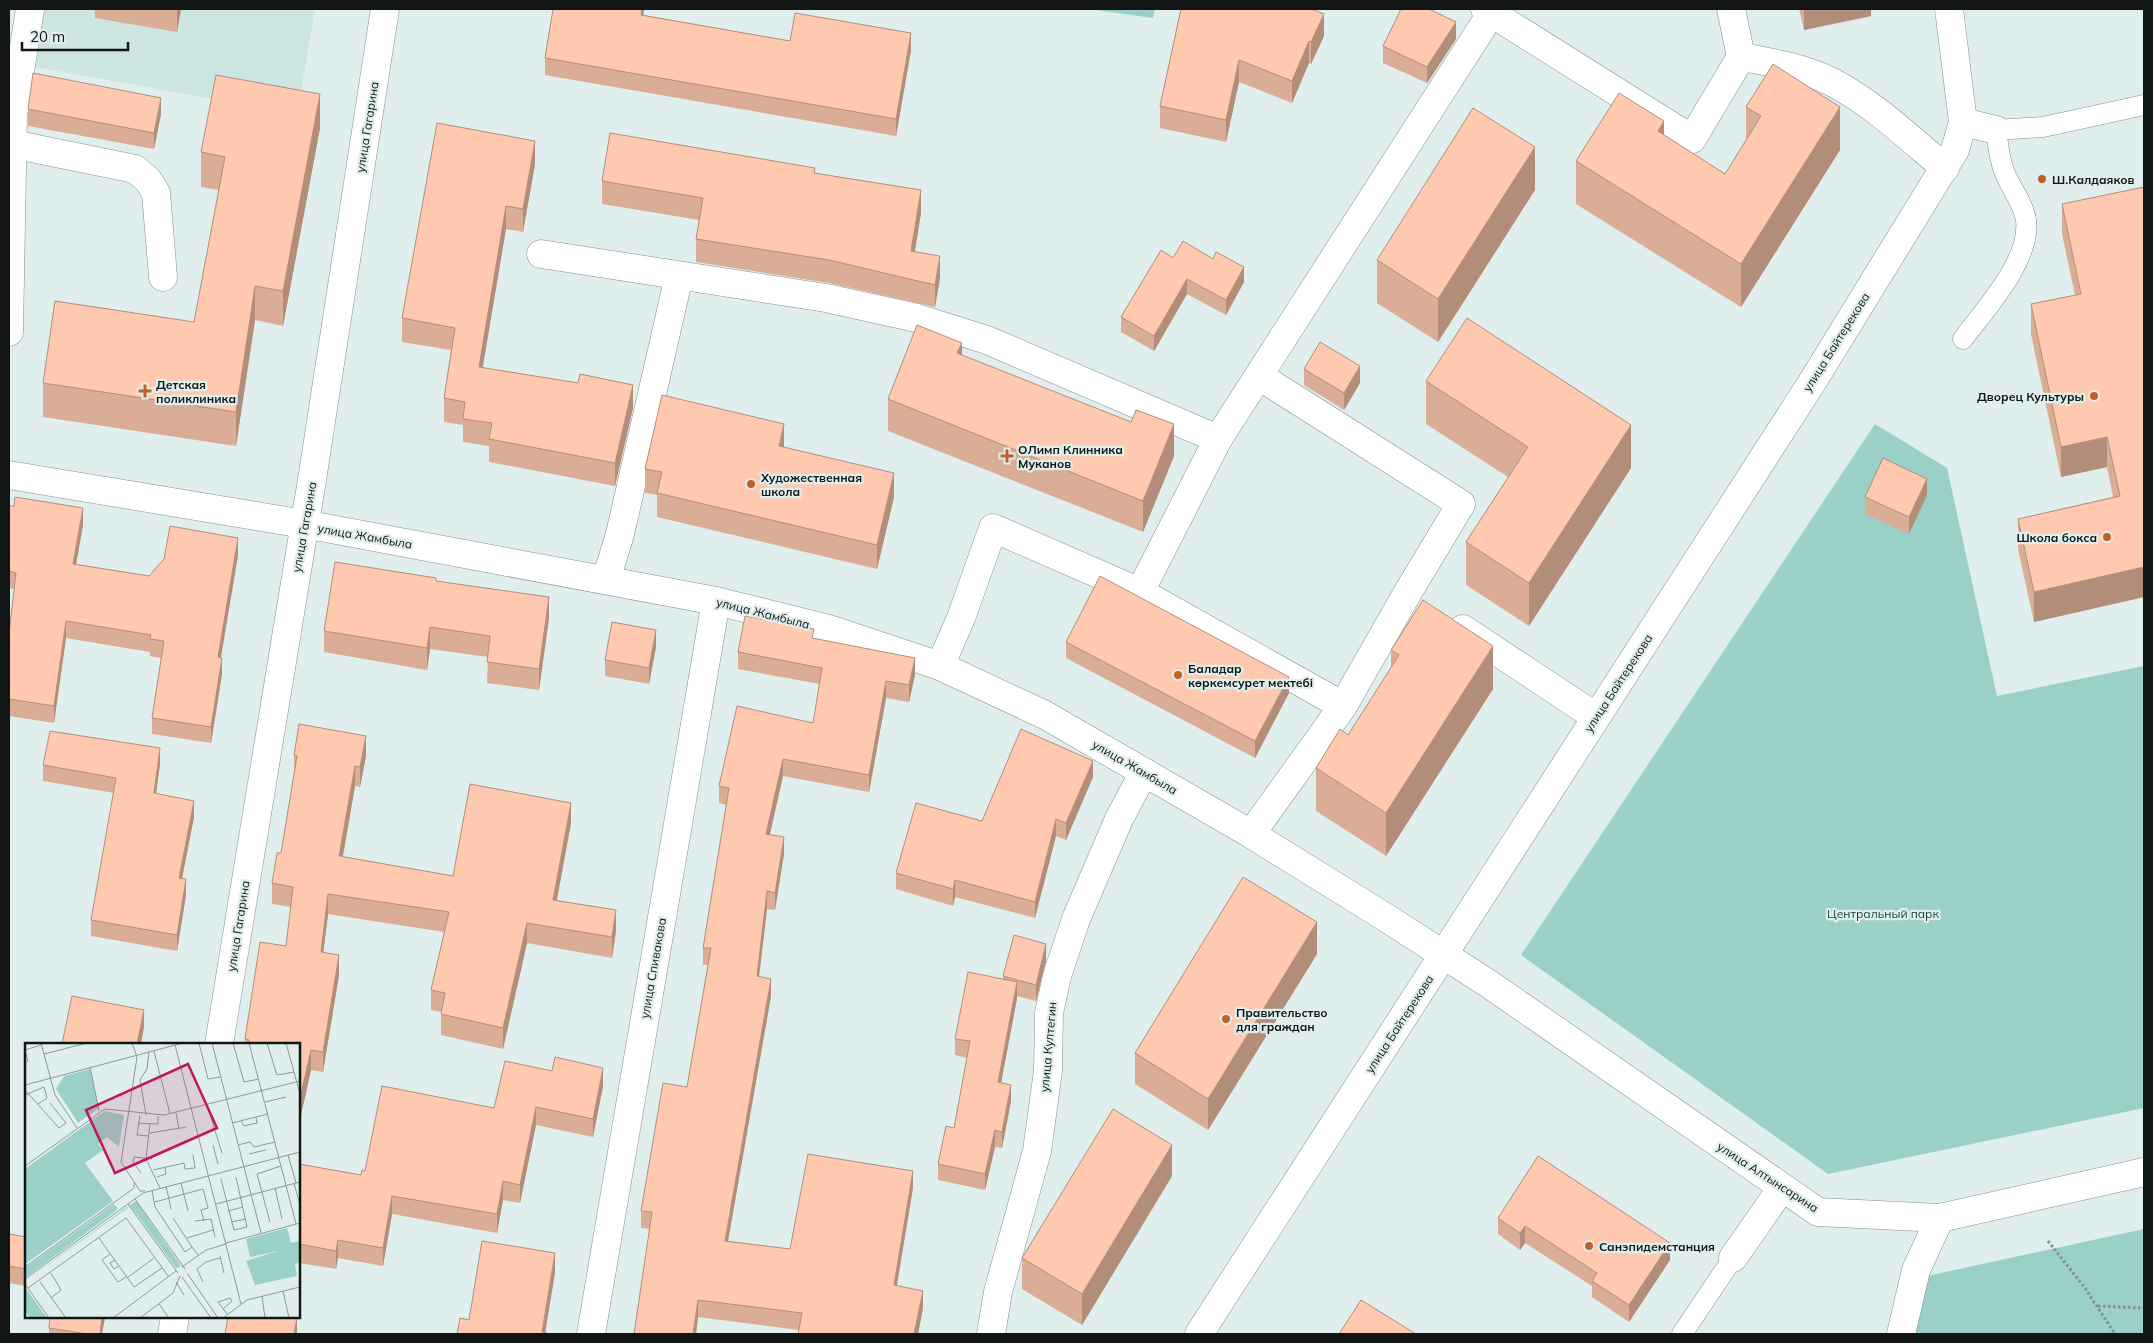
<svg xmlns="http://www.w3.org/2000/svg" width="2153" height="1343" font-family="Mulish,sans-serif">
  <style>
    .built { fill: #cde5e1 }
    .park { fill: #9bd0c8 }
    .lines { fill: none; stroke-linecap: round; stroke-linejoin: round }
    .lane-casing { stroke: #82908e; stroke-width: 21 }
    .street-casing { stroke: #82908e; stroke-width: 29 }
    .path { stroke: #848f8d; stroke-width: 3; stroke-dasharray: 2.5 2.5; stroke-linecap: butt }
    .lane { stroke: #fff; stroke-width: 20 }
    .street { stroke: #fff; stroke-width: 28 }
    .wall { fill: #daad96 }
    .shaded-wall { fill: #b28d7a }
    .building { fill: #fec9ae; stroke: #b28d7a }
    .poi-dot { fill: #c36026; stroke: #e0efed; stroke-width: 2 }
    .labels { text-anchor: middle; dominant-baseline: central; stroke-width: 4.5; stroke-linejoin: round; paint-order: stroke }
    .street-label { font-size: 12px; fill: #111615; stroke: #e0efed }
    .poi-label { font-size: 12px; font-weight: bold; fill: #111615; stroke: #e0efed; text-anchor: start }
    .park-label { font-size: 12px; fill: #193b37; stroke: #e0efed }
    .inset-road { fill: none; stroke: #8d9897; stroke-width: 1 }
    .view { fill: #c2185b; fill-opacity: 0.15; stroke: #c2185b; stroke-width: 2.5 }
    .inset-edge { fill: none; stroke: #111615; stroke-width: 2.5 }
  </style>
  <rect width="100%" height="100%" fill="#e0efed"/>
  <polygon class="built" points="34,9 315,9 297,114 24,65"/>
  <g class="park">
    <polygon points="1088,9 1155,9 1153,18"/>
    <polygon points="1875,424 1947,468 1997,696 2144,666 2144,1108 1828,1174 1521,955"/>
    <polygon points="2144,1229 2144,1334 1908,1334 1922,1277"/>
  </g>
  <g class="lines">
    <defs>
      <g id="lane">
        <path d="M1963 339C1986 308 2031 260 2026 220 2023 201 2008 185 2003 168 1999 156 1998 142 1996 130L2043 127 2144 105"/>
        <polyline points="1682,1334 1733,1258"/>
      </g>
      <g id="street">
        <polyline points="1485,9 1692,139 1741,57 1731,9"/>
        <path d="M1741 57C1771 62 1804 68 1832 82 1874 104 1909 138 1945 168"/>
        <polyline points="1963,122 1996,130"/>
        <polyline points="12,144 135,169 148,180 156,193 163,277"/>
        <polyline points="541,254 826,298 917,318 987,340 1218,439"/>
        <polyline points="9,332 13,115 30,9"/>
        <polyline points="9,475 304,524 716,601 829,629 940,666 1045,715 1251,834 1385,917 1489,984 1818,1212 1940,1218 2144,1172"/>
        <polyline points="606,580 620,534 679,276"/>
        <polyline points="1140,592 1218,439 1494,9"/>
        <polyline points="1463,629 1596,717"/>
        <polyline points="940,666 961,618 993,528 1140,592 1343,706"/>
        <polyline points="1251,834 1343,706 1408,592 1461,504 1259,376"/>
        <polyline points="219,1044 311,486 385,9"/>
        <polyline points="1733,1258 1781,1189"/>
        <polyline points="172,1334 175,1317"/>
        <polyline points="591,1334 716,601"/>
        <polyline points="991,1334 998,1292 1037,1151 1048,1071 1049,1013 1057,976 1076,919 1119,819 1144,772"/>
        <polyline points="1199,1334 1811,384 1955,150 1963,122 1949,9"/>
        <polyline points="1901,1334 1916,1270 1940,1218"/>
      </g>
    </defs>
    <use href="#lane" class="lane-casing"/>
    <use href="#street" class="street-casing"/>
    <g class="path">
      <polyline points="2048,1241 2085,1288 2115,1334"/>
      <polyline points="2098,1306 2144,1308"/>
    </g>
    <use href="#lane" class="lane"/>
    <use href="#street" class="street"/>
  </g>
  <g class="wall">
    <polygon points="95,9 181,9 177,32 95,18"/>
    <polygon points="553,9 644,9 643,15 790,41 911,50 896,136 545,75 545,58"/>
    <polygon points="1181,9 1324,36 1311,64 1309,63 1292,103 1239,82 1226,142 1160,128 1160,106"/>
    <polygon points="1799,9 1871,9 1871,16 1804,30"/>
    <polygon points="1456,39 1427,83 1383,63 1383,46"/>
    <polygon points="1746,107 1840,150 1741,307 1576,204 1576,161 1664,135 1725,174 1746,141"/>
    <polygon points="28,109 161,114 154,149 28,126"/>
    <polygon points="320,128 283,326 255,320 236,446 43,417 43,383 194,322 219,190 201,187 201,152"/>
    <polygon points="535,164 523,232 506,229 482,367 633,408 615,486 489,462 489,446 463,442 463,425 444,422 444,398 451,350 402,342 402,318"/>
    <polygon points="815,173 921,213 915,252 940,278 935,307 829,283 696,262 696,239 699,220 602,204 602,181"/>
    <polygon points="1535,190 1438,342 1377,303 1377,260"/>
    <polygon points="2062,204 2144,597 2034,622 2018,549 2018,519 2113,497 2107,467 2061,477 2031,334 2031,304 2075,295 2062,234"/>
    <polygon points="1173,258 1213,259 1244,282 1226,315 1187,294 1154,351 1121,332 1121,317"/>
    <polygon points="962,355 1174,456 1143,532 888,431 888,399"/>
    <polygon points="1304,369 1360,383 1344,410 1304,385"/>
    <polygon points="1426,381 1631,468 1529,626 1466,585 1466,542 1508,477 1426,424"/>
    <polygon points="784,447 894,497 877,569 657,517 657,495 645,493 645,469"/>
    <polygon points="1927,495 1909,534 1865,514 1865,497"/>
    <polygon points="9,506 83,525 76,564 149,576 238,555 221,657 222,674 211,743 152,734 152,718 161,658 150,656 150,652 66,638 54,723 9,716 9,633 14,589 9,588"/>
    <polygon points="436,582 549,618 539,690 487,683 488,657 430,649 427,670 324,652 324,631"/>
    <polygon points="814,638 915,675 909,702 886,698 869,792 783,776 770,834 784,854 775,910 767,909 759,977 771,996 728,1241 790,1249 913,1188 896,1286 923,1308 918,1334 798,1334 799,1330 698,1317 696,1334 634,1334 650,1229 641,1228 641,1211 687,1087 708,965 703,965 703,948 727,805 719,803 719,786 813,723 820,684 738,669 738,652"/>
    <polygon points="1066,642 1289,693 1255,758 1066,658"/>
    <polygon points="656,647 649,684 605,676 605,660"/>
    <polygon points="1391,650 1493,689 1386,856 1316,811 1316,768 1348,735 1391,668"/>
    <polygon points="294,755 366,756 360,787 355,786 343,857 453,876 571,823 557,900 616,931 612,958 527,943 503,1049 441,1035 441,1012 431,1010 431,990 444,932 328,914 323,952 339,975 323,1072 311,1070 299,1124 299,1044 245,1044 245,1039 286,946 291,907 272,904 272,883 281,853 294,774"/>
    <polygon points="160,764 156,793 194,817 182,878 186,895 177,951 91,936 91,920 114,793 43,781 43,765"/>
    <polygon points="1093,777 1066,840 1056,836 1035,918 955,897 953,906 896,889 896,873 982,821"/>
    <polygon points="1317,954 1208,1130 1135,1084 1135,1053"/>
    <polygon points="1046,961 1036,1001 1017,996 1001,1083 1011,1101 1002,1148 995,1147 985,1190 938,1180 938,1164 954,1128 967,1058 955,1055 955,1039 1003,979 1003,976"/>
    <polygon points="603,1086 593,1137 536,1125 520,1203 503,1200 497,1233 392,1214 383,1266 338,1258 336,1269 299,1263 299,1164 361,1175 365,1171 494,1108"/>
    <polygon points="1172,1176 1082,1325 1022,1289 1022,1258"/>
    <polygon points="1498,1218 1670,1260 1629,1322 1592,1297 1592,1286 1525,1243 1520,1250 1498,1234"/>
    <polygon points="9,1234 26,1237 26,1286 9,1283"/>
    <polygon points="105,1317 102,1334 49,1334 49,1328"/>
  </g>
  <g class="shaded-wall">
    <polygon points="177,9 181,9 177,32"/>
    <polygon points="642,9 644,9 641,32 641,15"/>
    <polygon points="1804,9 1871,9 1871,16 1804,30"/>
    <polygon points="1324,14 1324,36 1311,64 1311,42"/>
    <polygon points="1456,22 1456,39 1427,83 1427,67"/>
    <polygon points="911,33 911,50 896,136 896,119"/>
    <polygon points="1309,41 1309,63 1292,103 1292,81"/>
    <polygon points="1239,60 1239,82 1226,142 1226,120"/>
    <polygon points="320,94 320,128 283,326 283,291"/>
    <polygon points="161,98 161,114 154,149 154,133"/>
    <polygon points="1840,107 1840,150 1741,307 1741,264"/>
    <polygon points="1664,121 1664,165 1658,131"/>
    <polygon points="535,141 535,164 523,232 523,209"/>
    <polygon points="1535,147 1535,190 1438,342 1438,299"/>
    <polygon points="921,190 921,213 911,274 911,251"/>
    <polygon points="506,206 506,229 479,390 479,367"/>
    <polygon points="940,256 940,278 935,307 935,285"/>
    <polygon points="1244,267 1244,282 1226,315 1226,300"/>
    <polygon points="1187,279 1187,294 1154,351 1154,336"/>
    <polygon points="255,286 255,320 236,446 236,412"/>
    <polygon points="962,343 962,374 957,353"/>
    <polygon points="1360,366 1360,383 1344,410 1344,393"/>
    <polygon points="633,385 633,408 615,486 615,463"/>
    <polygon points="784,424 784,448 779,446"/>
    <polygon points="1174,424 1174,456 1143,532 1143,501"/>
    <polygon points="1631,425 1631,468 1529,626 1529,583"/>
    <polygon points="2107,437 2107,467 2061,477 2061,447"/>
    <polygon points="894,473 894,497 877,569 877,545"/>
    <polygon points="1927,479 1927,495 1909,534 1909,517"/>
    <polygon points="83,508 83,525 73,581 73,564"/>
    <polygon points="238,538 238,555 218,674 218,657"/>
    <polygon points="2144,567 2144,597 2034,622 2034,592"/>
    <polygon points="549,597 549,618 539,690 539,669"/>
    <polygon points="66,621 66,638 54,723 54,706"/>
    <polygon points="430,627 430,649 427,670 427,648"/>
    <polygon points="656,630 656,647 649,684 649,668"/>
    <polygon points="1493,646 1493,689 1386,856 1386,813"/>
    <polygon points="222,658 222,674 211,743 211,727"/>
    <polygon points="915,658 915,675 909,702 909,685"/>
    <polygon points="1289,677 1289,693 1255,758 1255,741"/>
    <polygon points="886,681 886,698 869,792 869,775"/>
    <polygon points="366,736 366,756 360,787 360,767"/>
    <polygon points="160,748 160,764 154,809 154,793"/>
    <polygon points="783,759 783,776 766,851 766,834"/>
    <polygon points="1093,761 1093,777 1066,840 1066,823"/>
    <polygon points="355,766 355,786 339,877 339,856"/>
    <polygon points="194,801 194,817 179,894 179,878"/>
    <polygon points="571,803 571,823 553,920 553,900"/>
    <polygon points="1056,819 1056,836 1035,918 1035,902"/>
    <polygon points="784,837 784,854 775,910 775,893"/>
    <polygon points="186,879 186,895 177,951 177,935"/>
    <polygon points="955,880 955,897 953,906 953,889"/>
    <polygon points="767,891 767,909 757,993 757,976"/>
    <polygon points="328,894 328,914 321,972 321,952"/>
    <polygon points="616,910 616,931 612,958 612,937"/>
    <polygon points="1317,922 1317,954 1208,1130 1208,1099"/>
    <polygon points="527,923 527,943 503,1049 503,1028"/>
    <polygon points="1046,944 1046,961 1036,1001 1036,985"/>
    <polygon points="339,955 339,975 323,1072 323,1052"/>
    <polygon points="771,979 771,996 725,1258 725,1241"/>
    <polygon points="1017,982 1017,999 998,1099 998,1082"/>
    <polygon points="144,1010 144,1027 141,1044 137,1044"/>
    <polygon points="311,1050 311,1070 299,1124 299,1103"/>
    <polygon points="603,1068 603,1086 593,1137 593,1119"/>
    <polygon points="1011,1085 1011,1101 1002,1148 1002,1132"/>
    <polygon points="536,1107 536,1125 520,1203 520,1185"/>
    <polygon points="995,1130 995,1147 985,1190 985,1174"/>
    <polygon points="1172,1145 1172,1176 1082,1325 1082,1294"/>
    <polygon points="913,1171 913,1188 894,1303 894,1285"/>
    <polygon points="503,1181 503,1200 497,1233 497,1214"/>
    <polygon points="392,1196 392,1214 383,1266 383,1248"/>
    <polygon points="1525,1226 1525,1243 1520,1250 1520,1233"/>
    <polygon points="338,1240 338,1258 336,1269 336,1251"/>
    <polygon points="1670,1243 1670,1260 1629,1322 1629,1305"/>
    <polygon points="555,1253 555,1273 545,1334 542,1334"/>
    <polygon points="923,1291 923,1308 918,1334 914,1334"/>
    <polygon points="698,1300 698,1317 696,1334 693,1334"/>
    <polygon points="102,1317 105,1317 102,1334 100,1334"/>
    <polygon points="297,1318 297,1334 294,1334"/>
  </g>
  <g class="building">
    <polygon points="553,9 642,9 641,15 790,41 795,13 911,33 896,119 545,58"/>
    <polygon points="1181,9 1311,9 1324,14 1311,42 1309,41 1292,81 1239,60 1226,120 1160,106"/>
    <polygon points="1401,9 1429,9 1456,22 1427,67 1383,46"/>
    <polygon points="1773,64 1840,107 1741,264 1576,161 1619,93 1664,121 1658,131 1725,174 1761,116 1746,107"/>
    <polygon points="33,73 161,98 154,133 28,109"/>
    <polygon points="216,75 320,94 283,291 255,286 236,412 43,383 55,301 194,322 225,157 201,152"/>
    <polygon points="1473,108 1535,147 1438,299 1377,260"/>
    <polygon points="437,123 535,141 523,209 506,206 479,367 578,383 580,374 633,385 615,463 489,439 492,423 463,419 465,402 444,398 455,328 402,318"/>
    <polygon points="610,133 815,168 814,173 921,190 911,251 940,256 935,285 829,260 696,239 703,198 602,181"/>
    <polygon points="2144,187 2144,567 2034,592 2018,519 2120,496 2107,437 2061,447 2031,304 2081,294 2062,204"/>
    <polygon points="1183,241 1213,259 1216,252 1244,267 1226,300 1187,279 1154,336 1121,317 1161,250 1173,258"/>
    <polygon points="1467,318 1631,425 1529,583 1466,542 1528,447 1426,381"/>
    <polygon points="917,325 962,343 957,353 1131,422 1136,410 1174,424 1143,501 888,399"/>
    <polygon points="1320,342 1360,366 1344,393 1304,369"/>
    <polygon points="662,395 784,424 779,446 894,473 877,545 657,493 662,472 645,469"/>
    <polygon points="1883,458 1927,479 1909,517 1865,497"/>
    <polygon points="15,497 83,508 73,564 149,576 164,559 170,526 238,538 218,657 222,658 211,727 152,718 164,641 150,639 151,635 66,621 54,706 9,699 9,633 16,573 9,571 9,506 14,506"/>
    <polygon points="335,562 436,578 436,581 549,597 539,669 487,662 490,636 430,627 427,648 324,631"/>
    <polygon points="1100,576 1289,677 1255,741 1066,642"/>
    <polygon points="1423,600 1493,646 1386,813 1316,768 1340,729 1348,735 1399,655 1391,650"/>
    <polygon points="745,616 814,629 812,638 915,658 909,685 886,681 869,775 783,759 766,834 784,837 775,893 767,891 757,976 771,979 725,1241 790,1249 808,1154 913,1171 894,1285 923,1291 914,1334 798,1334 802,1313 698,1300 693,1334 634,1334 652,1212 641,1211 663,1083 687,1087 711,948 703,948 729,788 719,786 737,706 813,723 822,668 738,652"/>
    <polygon points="612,622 656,630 649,668 605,660"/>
    <polygon points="299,724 366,736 360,767 355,766 339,856 453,876 470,784 571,803 553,900 616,910 612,937 527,923 503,1028 441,1014 445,993 431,990 449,912 328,894 321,952 339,955 323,1052 311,1050 299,1103 299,1044 248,1044 249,1040 245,1039 260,942 286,946 293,887 272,883 277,853 281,853 297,756 294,755"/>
    <polygon points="1021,729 1093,761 1066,823 1056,819 1035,902 955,880 953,889 896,873 916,803 982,821"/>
    <polygon points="50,731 160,748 154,793 194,801 179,878 186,879 177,935 91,920 116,778 43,765"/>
    <polygon points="1243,877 1317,922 1208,1099 1135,1053"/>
    <polygon points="1014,935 1046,944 1036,985 1003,976"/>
    <polygon points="968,972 1017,982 998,1082 1011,1085 1002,1132 995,1130 985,1174 938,1164 946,1126 954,1128 970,1041 955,1039"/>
    <polygon points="72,996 144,1010 137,1044 62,1044"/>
    <polygon points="555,1057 603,1068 593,1119 536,1107 520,1185 503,1181 497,1214 392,1196 383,1248 338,1240 336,1251 299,1244 299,1164 361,1175 362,1170 365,1171 382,1086 494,1108 505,1061 552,1071"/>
    <polygon points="1113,1109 1172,1145 1082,1294 1022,1258"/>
    <polygon points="1538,1156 1670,1243 1629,1305 1592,1281 1597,1273 1525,1226 1520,1233 1498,1218"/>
    <polygon points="9,1234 26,1237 26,1269 9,1266"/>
    <polygon points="482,1241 555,1253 542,1332 547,1333 547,1334 457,1334 460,1318 469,1320"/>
    <polygon points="1361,1300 1416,1334 1339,1334"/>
    <polygon points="50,1317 102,1317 100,1334 87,1334 49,1328"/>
    <polygon points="228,1317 288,1317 297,1318 294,1334 225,1334"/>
  </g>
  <g class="poi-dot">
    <circle cx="2042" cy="179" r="5"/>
    <path d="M142.5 383.5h5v5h5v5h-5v5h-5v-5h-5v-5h5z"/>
    <circle cx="2094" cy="396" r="5"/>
    <path d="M1004.5 448.5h5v5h5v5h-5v5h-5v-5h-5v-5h5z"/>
    <circle cx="751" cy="484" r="5"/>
    <circle cx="2107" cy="537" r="5"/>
    <circle cx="1178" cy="675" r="5"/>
    <circle cx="1226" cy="1019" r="5"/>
    <circle cx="1589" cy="1246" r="5"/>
  </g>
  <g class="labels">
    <g class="street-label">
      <text transform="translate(367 127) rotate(-81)">улица Гагарина</text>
      <text transform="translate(1836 342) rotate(-58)">улица Байтерекова</text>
      <text transform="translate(304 527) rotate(-80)">улица Гагарина</text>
      <text transform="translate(365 536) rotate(10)">улица Жамбыла</text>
      <text transform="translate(763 613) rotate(14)">улица Жамбыла</text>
      <text transform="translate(1618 683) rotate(-57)">улица Байтерекова</text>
      <text transform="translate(1135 767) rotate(30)">улица Жамбыла</text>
      <text transform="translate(238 926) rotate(-81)">улица Гагарина</text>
      <text transform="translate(653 968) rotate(-80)">улица Спивакова</text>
      <text transform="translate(1399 1024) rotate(-57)">улица Байтерекова</text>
      <text transform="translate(1048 1047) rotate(-85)">улица Култегин</text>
      <text transform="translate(1768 1177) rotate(33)">улица Алтынсарина</text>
    </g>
    <g class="poi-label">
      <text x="2052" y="179">Ш.Калдаяков</text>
      <text x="156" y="384">Детская<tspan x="156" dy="14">поликлиника</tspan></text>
      <text x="2084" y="396" text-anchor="end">Дворец Культуры</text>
      <text x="1018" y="449">ОЛимп Клинника<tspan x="1018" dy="14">Муканов</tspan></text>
      <text x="761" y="477">Художественная<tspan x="761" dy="14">школа</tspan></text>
      <text x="2097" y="537" text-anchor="end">Школа бокса</text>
      <text x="1188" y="668">Баладар<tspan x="1188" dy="14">көркемсурет мектебі</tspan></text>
      <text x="1236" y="1012">Правительство<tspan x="1236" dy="14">для граждан</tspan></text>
      <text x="1599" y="1246">Санэпидемстанция</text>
    </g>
    <g class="park-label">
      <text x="1883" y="913">Центральный парк</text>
    </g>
  </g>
  <g transform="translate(25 1043)">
    <rect width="275" height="275" fill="#e0efed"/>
    <path d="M102 164H104L3 236Z" fill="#9bd0c8"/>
    <path d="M65 26 74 65 53 80 31 46 39 33ZM80 68 99 72 94 104 82 94 73 101 78 107 60 120 88 158 0 221V126ZM111 158 156 223 151 225 105 162ZM89 161 93 166 0 235V225ZM0 244 22 275H5L0 268Z" fill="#9bd0c8"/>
    <path d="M262 185 266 200 275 198V219L270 221 272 233 230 242 221 218 253 208 225 214 221 196Z" fill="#9bd0c8"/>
    <path class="inset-road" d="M16 0 30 52 52 85M107 0 112 14 96 119 115 148H120M174 0 183 36 195 34M187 0 236 190M208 0 219 39 234 36M224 0 271 181M242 0 252 32 269 29M261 0 275 51M150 2 216 261M129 8 145 71M19 11 62 0M3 19 0 7 16 2M65 24 74 68M0 42 158 0M0 47 34 85 41 80 25 60M0 52 19 44 22 55 13 61M240 59 261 54M182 62 197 110M151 70 154 86M115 72 112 92 124 93M121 72 115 37 122 26 124 9M216 78 219 83 232 80 231 74M113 80 133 81V73M207 80 243 71M125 81 121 116 135 145M125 90 161 84M188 102 193 121M213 102 225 99 229 104 250 99M224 111 241 107M263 112 271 140M0 123 80 66 139 72 275 38M128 127 159 120 160 126 170 125 168 112M116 130 108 119 109 114 127 116M132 134 141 131 140 124M196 136 209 187 222 184 211 134M156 140 163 168M269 140 275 162M141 143 146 166M250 145 257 176M127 147 130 164 160 209 167 204 173 212M110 156 160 226M130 159 178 146 183 165 176 167 179 178M103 161 153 230M191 161 275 139M203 168 218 164M148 175 167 204M170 178 186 176 190 194M206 179 221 176M245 179 232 131 256 123M74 195 109 244 137 225M162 195 188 187M201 200 275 180M85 211 77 217 93 239 101 234M195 213 199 230M90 217 85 220 89 226 94 223M0 224 109 145V140M157 224 181 207 201 201M26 230 36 247 26 255M162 230 193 275M157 234 186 275M102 235 129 215M0 236 118 150 275 109M15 239 41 275M151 239 159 252M178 239 172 226 181 219 195 215M0 241 24 275M3 245 101 175 144 234M258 248 264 275M237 253 240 275M134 261 144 275M198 266 207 258 205 255 193 259 202 271M88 275 151 228M115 275 148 250 155 233M198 275 222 257 275 244"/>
    <path class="view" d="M163 21 192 85 90 130 61 67Z"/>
    <rect width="275" height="275" class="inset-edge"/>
  </g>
  <rect width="2153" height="1343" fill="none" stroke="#111615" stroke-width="20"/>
  <path d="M22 42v8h106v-8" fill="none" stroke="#111615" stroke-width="2.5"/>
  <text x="30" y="42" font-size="15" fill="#111615" stroke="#e0efed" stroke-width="4" paint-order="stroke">20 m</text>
</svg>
